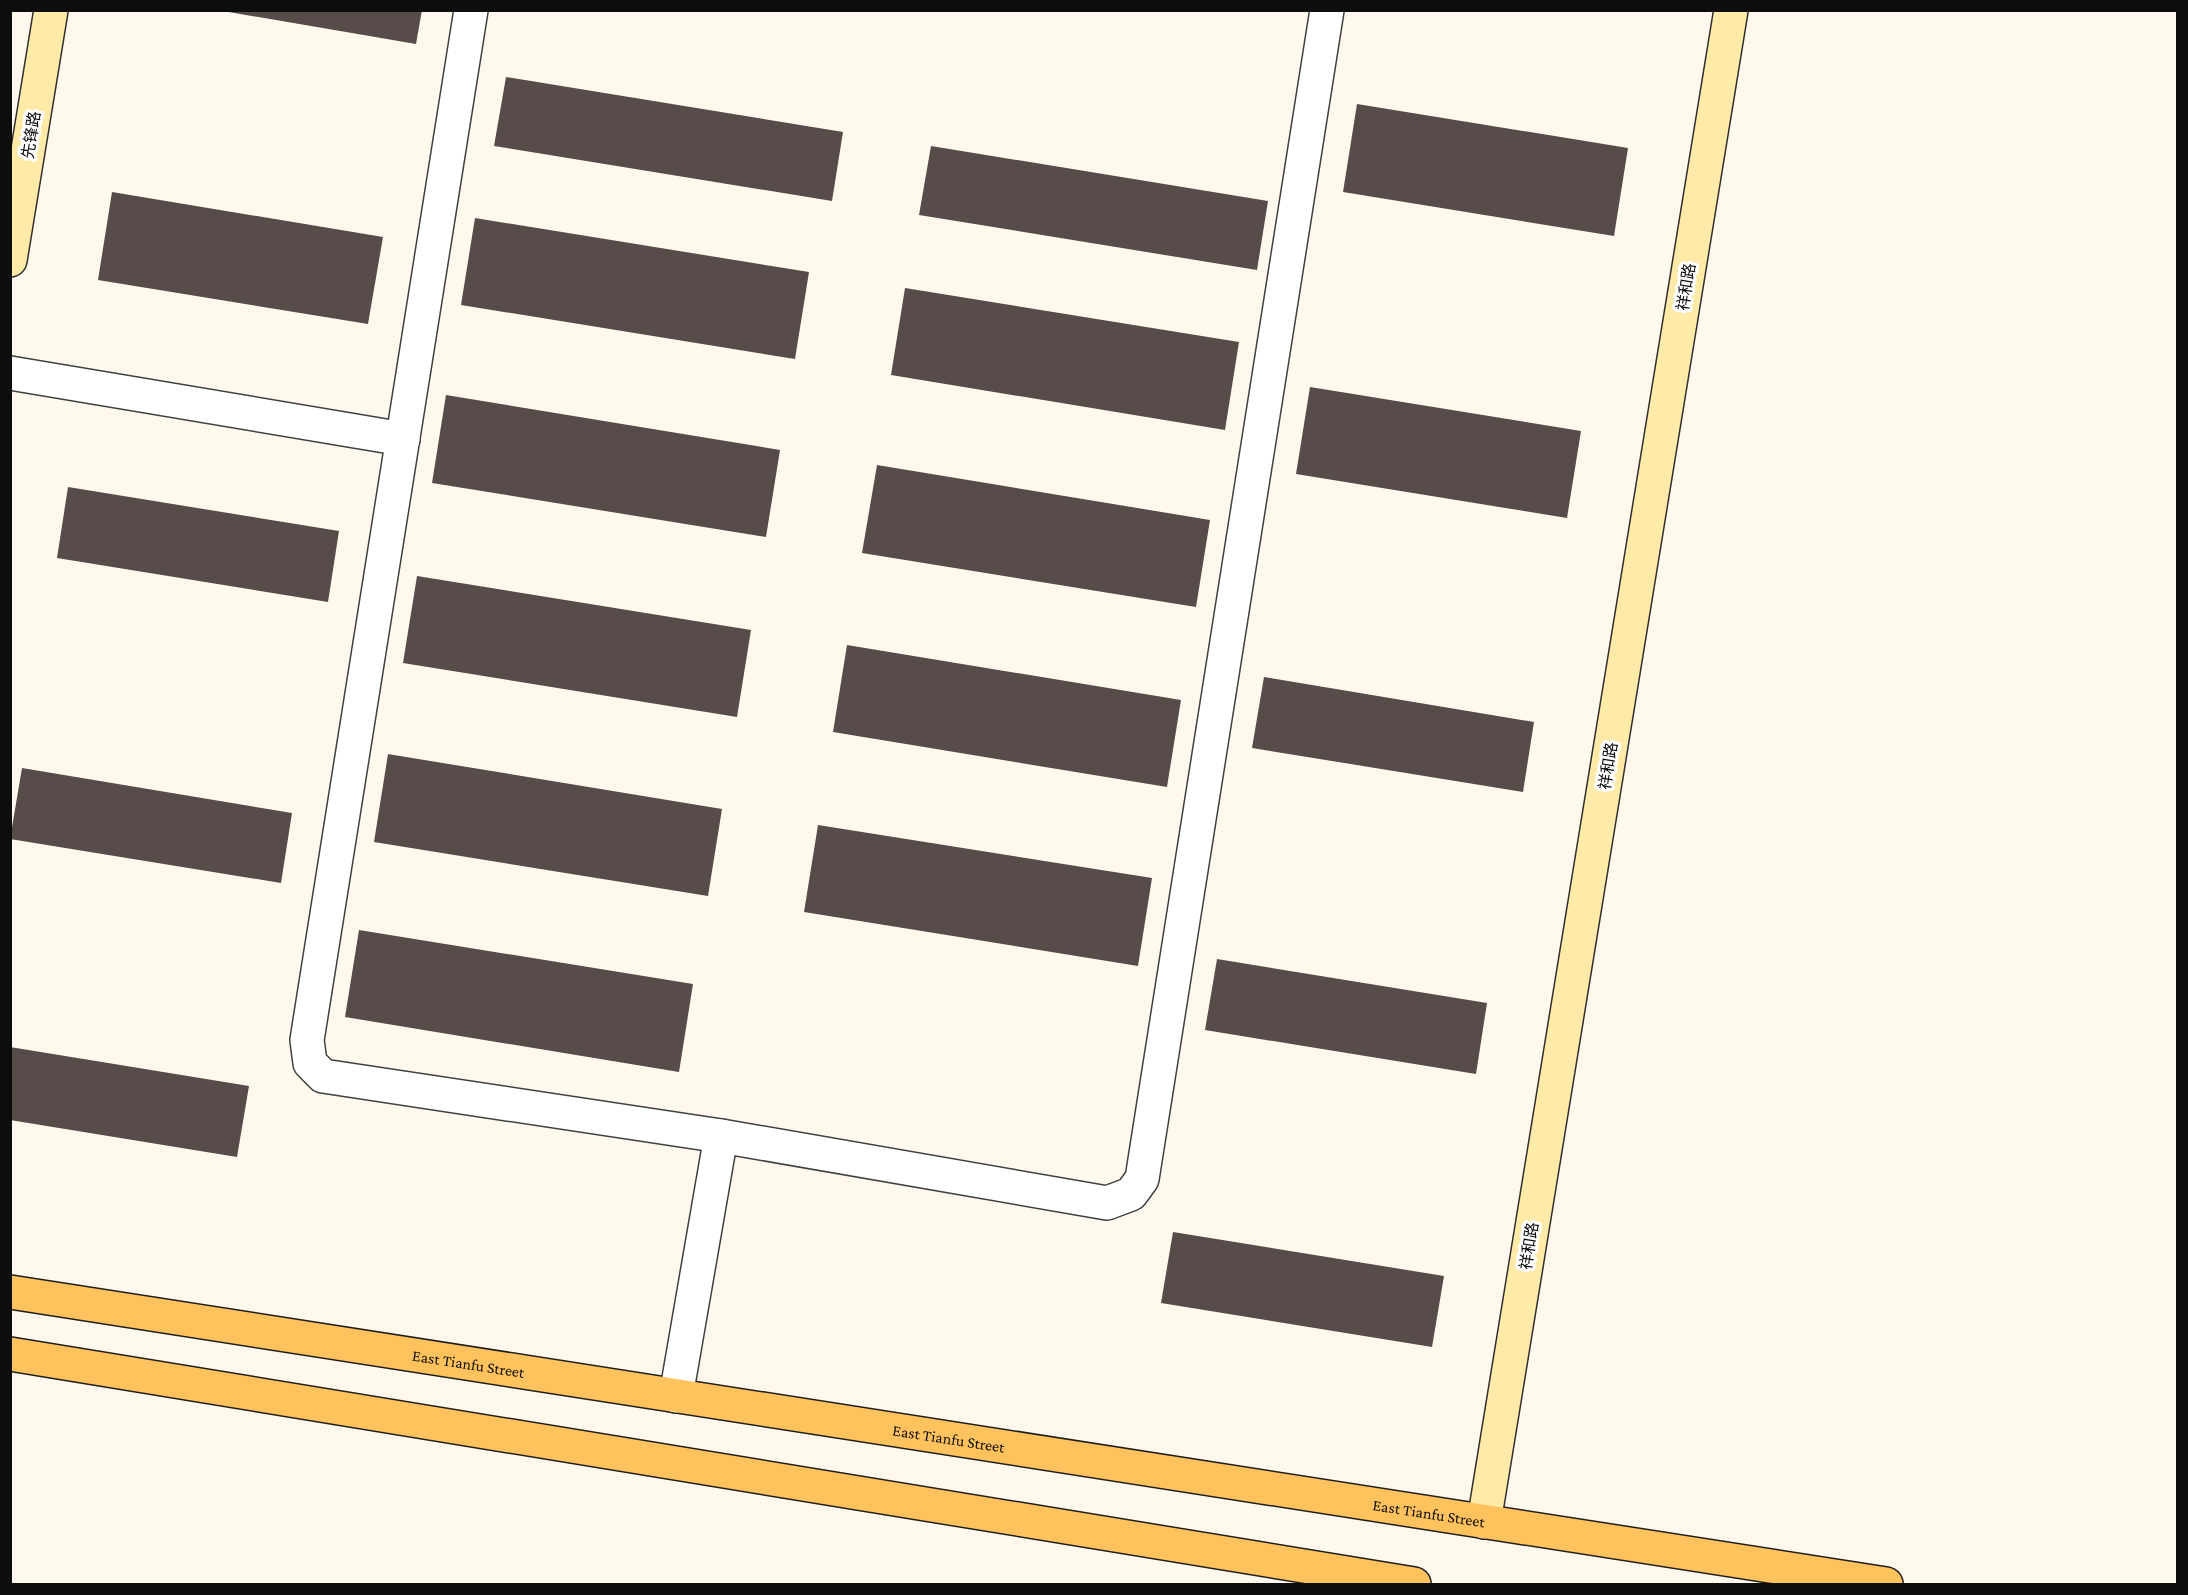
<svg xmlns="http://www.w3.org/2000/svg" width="2188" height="1595" font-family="'Crimson Pro','Noto Sans SC',serif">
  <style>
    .building { fill: #574c49 }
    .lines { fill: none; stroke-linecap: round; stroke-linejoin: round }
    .street-casing { stroke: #404040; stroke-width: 36 }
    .secondary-casing { stroke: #2f2f2f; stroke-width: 36 }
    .primary-casing { stroke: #1e1e1e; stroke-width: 36 }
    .street { stroke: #fff; stroke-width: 33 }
    .secondary { stroke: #ffeaa8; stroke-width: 33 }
    .primary { stroke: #ffc25d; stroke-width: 33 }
    .labels { text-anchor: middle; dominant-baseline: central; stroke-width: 6; stroke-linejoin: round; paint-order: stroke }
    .street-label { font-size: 16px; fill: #0d0d0d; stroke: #fff }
  </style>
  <rect width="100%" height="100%" fill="#fff9ed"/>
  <g class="building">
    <polygon points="217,10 422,10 416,44"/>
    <polygon points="506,77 843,132 832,201 494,146"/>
    <polygon points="1357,104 1628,148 1614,236 1343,192"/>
    <polygon points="931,146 1268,201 1257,270 919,215"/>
    <polygon points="112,192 383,237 368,324 98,280"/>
    <polygon points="475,218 809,272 795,359 461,305"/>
    <polygon points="905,288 1239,342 1225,430 891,375"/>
    <polygon points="1310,387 1581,431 1567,518 1296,474"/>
    <polygon points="446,395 780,450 766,537 432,483"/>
    <polygon points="877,465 1210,520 1196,607 862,553"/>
    <polygon points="68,487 339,531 328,602 57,558"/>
    <polygon points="417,576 751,630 737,717 403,663"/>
    <polygon points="847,645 1181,700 1167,787 833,732"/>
    <polygon points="1264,677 1534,722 1523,792 1252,748"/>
    <polygon points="388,754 722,809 708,896 374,842"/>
    <polygon points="22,768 292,813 281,883 10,839"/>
    <polygon points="818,825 1152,878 1138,966 804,912"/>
    <polygon points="359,930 693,984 679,1072 345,1017"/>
    <polygon points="1217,959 1487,1003 1476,1074 1205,1030"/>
    <polygon points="10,1047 249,1086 237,1157 10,1120"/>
    <polygon points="1173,1232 1444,1276 1432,1347 1161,1303"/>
  </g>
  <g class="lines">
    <defs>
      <g id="street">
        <polyline points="471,10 307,1040 310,1063 323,1076 721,1136 1107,1203 1131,1194 1142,1179 1327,10"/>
        <polyline points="10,373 403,439"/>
        <polyline points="676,1396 721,1136"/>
      </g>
      <g id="secondary">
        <polyline points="10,260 51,10"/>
        <polyline points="1484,1522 1731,10"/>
      </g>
      <g id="primary">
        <path id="s1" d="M10 1292 1886 1584"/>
        <polyline points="10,1354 1414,1584"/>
      </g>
    </defs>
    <use href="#street" class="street-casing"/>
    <use href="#secondary" class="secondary-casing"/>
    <use href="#primary" class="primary-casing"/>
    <use href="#street" class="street"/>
    <use href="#secondary" class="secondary"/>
    <use href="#primary" class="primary"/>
  </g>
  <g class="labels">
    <g class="street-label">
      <text transform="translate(31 135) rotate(-81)">先锋路</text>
      <text transform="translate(1686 287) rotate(-81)">祥和路</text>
      <text transform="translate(1608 766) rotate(-81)">祥和路</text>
      <text transform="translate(1529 1246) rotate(-81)">祥和路</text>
      <text stroke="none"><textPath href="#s1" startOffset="464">East Tianfu Street</textPath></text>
      <text stroke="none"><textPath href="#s1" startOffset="950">East Tianfu Street</textPath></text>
      <text stroke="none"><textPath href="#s1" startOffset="1436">East Tianfu Street</textPath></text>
    </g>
  </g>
  <rect width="2188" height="1595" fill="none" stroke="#0d0d0d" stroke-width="24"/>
</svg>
